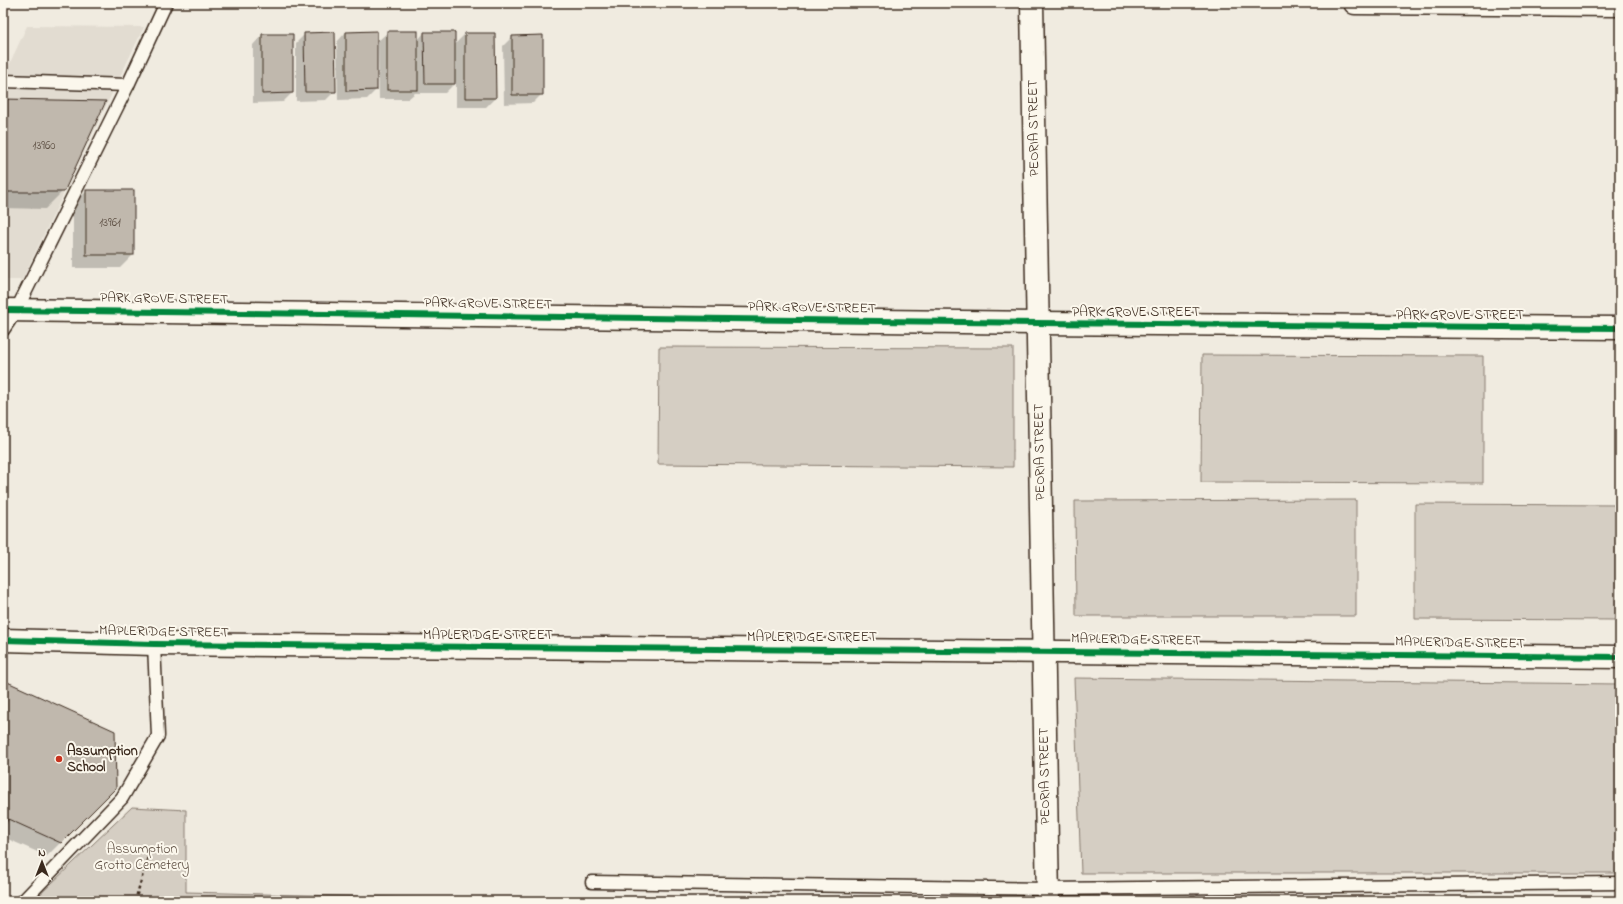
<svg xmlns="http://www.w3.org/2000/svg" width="1623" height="904" font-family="'Indie Flower',sans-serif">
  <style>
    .built { fill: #e2dcd1 }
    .green { fill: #d5cec3; stroke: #887c70 }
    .shadow { fill: #0003 }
    .building { fill: #c0b8ad; stroke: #3b2a1e }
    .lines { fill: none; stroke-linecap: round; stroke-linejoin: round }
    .lane-casing { stroke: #3b2a1e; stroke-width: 15 }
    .street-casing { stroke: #3b2a1e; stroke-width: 25 }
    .path { stroke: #3b2a1e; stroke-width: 2.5; stroke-dasharray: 3 3; stroke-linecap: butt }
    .lane { stroke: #fbf7ec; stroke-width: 12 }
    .street { stroke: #fbf7ec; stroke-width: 22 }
    .cycleway-casing { stroke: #fbf7ec; stroke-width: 8 }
    .cycleway { stroke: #00873e; stroke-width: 6 }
    .poi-dot { fill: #c8321e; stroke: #fbf7ec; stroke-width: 1.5 }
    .labels { text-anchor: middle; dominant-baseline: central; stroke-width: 4; stroke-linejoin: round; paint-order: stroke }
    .number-label { font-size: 12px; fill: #5c4e42 }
    .street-label { font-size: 14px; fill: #3b2a1e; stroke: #fbf7ec }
    .poi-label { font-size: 14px; font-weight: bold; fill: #3b2a1e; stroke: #fbf7ec; text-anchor: start }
    .park-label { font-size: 14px; fill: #625347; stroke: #fbf7ec }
  </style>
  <rect width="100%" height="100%" fill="#f0ebe0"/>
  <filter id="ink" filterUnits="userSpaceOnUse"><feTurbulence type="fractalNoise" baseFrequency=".025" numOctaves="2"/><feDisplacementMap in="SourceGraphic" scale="8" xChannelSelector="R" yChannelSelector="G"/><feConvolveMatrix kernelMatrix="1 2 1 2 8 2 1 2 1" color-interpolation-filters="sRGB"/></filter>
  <g filter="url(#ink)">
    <polygon class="built" points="27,26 144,27 22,280 3,280 3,78"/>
    <g class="green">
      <polygon points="659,347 1013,348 1013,467 658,464"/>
      <polygon points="1202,355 1483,356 1483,483 1201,482"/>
      <polygon points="1356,500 1356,616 1076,616 1075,501"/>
      <polygon points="1415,504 1620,505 1620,620 1415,619"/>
      <polygon points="1074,678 1620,684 1620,873 1081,873"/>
      <polygon points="132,807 186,810 186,892 531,901 33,901"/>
    </g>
    <g class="shadow">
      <polygon points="346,32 376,32 376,90 367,99 338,100 337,42"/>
      <polygon points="388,32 417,41 424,33 454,45 465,34 494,34 495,98 486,107 456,107 456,82 445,93 415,93 408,99 379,99 378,41"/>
      <polygon points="305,34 335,91 326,100 296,101 296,43"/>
      <polygon points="262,35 292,93 283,102 253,103 253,45"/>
      <polygon points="512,37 542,94 533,103 504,104 503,46"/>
      <polygon points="3,100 63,191 45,209 3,208"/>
      <polygon points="87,191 133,255 120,268 73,268 73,204"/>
      <polygon points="3,682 115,788 47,856 3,837"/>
    </g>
    <g class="building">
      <polygon points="377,31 377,90 346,91 346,32"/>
      <rect x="387" y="31" width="31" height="59"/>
      <polygon points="335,32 336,92 305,92 304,33"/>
      <polygon points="424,32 455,32 455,84 425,84"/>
      <polygon points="465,33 495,33 496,98 465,98"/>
      <polygon points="262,34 293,34 293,93 262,94"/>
      <polygon points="543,35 543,95 512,95 512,36"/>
      <polygon points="3,99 106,101 64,192 3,192"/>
      <rect x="86" y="190" width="48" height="65"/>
      <polygon points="3,680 115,731 116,788 61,843 8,819 3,830"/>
    </g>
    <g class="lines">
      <defs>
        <g id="lane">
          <polyline points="3,81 128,85"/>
          <polyline points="3,330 17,309 128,85 166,3"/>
          <polyline points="592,882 1048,889 1620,883"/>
          <polyline points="23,901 122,798 158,736 154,644"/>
        </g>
        <g id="street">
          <polyline points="1032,3 1048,901"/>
          <polyline points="1355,3 1620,5"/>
          <polyline points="3,310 1038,323 1620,328"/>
          <polyline points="3,640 154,644 1620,657"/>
        </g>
      </defs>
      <use href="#lane" class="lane-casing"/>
      <use href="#street" class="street-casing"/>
      <polyline class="path" points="135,901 150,850"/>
      <use href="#lane" class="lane"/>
      <use href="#street" class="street"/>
      <defs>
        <g id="cycleway">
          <polyline points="3,310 1038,323 1620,328"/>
          <polyline points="3,640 154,644 1620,657"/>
        </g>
      </defs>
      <use href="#cycleway" class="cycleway-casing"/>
      <use href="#cycleway" class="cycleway"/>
    </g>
  </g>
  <circle class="poi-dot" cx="59" cy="759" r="4"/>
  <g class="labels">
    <g class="number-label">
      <text x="44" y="146">13960</text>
      <text x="110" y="223">13961</text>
    </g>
    <g class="street-label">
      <text transform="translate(1034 128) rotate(-91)">PEORIA STREET</text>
      <text transform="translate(164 299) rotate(1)">PARK GROVE STREET</text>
      <text transform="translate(488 304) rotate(1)">PARK GROVE STREET</text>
      <text transform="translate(812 308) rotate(1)">PARK GROVE STREET</text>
      <text x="1136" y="312">PARK GROVE STREET</text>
      <text x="1460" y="315">PARK GROVE STREET</text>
      <text transform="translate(1040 452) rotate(-91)">PEORIA STREET</text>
      <text transform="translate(164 632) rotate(1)">MAPLERIDGE STREET</text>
      <text x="488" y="635">MAPLERIDGE STREET</text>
      <text x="812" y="637">MAPLERIDGE STREET</text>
      <text transform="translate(1136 640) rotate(1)">MAPLERIDGE STREET</text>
      <text transform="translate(1460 643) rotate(1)">MAPLERIDGE STREET</text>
      <text transform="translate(1045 776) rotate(-91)">PEORIA STREET</text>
    </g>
    <g class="poi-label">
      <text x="67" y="751">Assumption<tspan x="67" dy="16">School</tspan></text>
    </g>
    <g class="park-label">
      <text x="142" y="849">Assumption<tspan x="142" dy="16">Grotto Cemetery</tspan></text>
    </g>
  </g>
  <rect width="1623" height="904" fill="none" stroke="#fbf7ec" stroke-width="16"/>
  <rect x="8" y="8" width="1607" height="888" fill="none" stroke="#3b2a1e" stroke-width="1.5" filter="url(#ink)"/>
  <g transform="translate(42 862)" stroke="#fbf7ec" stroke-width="3" paint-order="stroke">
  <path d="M0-3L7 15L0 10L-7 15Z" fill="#3b2a1e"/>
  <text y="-6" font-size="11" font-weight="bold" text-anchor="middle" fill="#3b2a1e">N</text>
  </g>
</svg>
